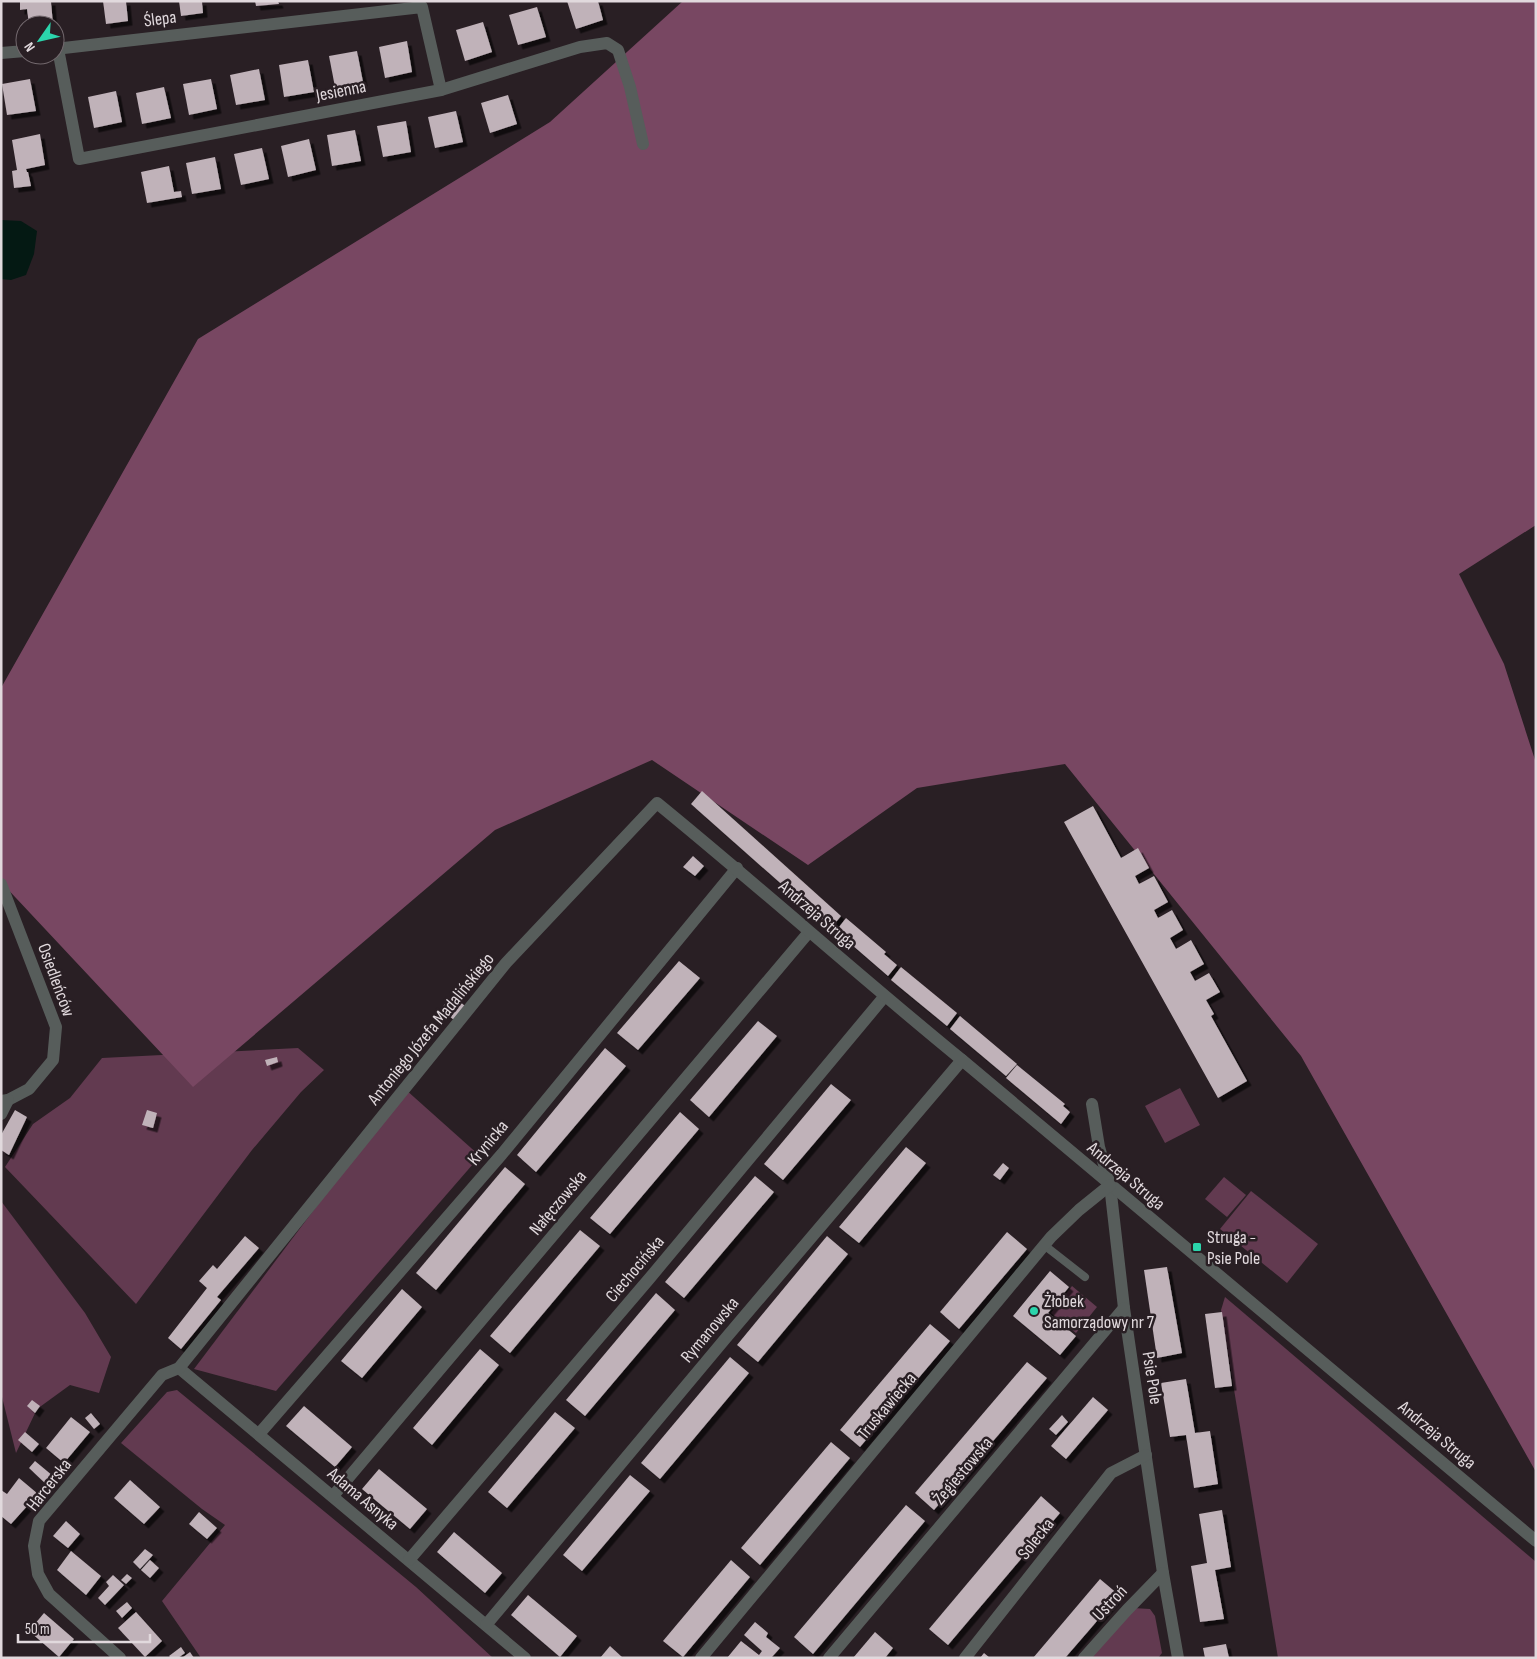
<svg xmlns="http://www.w3.org/2000/svg" width="1537" height="1659" font-family="'Sofia Sans Condensed',sans-serif">
  <style>
    .green { fill: #623a50 }
    .forest { fill: #784762 }
    .water { fill: #041913 }
    .building { fill: #c0b2b9; filter: url(#shadow) }
    .lines { fill: none; stroke-linecap: round; stroke-linejoin: round }
    .lane { stroke: #575d5b; stroke-width: 8 }
    .street { stroke: #575d5b; stroke-width: 12 }
    .poi-dot { fill: #2bd5ac; stroke: #291f24; stroke-width: 2 }
    .labels { text-anchor: middle; dominant-baseline: central; stroke-width: 5; stroke-linejoin: round; paint-order: stroke }
    .street-label { font-size: 18px; fill: #e1d9dd; stroke: #291f24 }
    .poi-label { font-size: 18px; fill: #e1d9dd; stroke: #291f24; text-anchor: start }
  </style>
  <defs>
    <filter id="shadow"><feDropShadow dx="4.5" dy="4.5" stdDeviation="0" flood-color="#0009"/></filter>
  </defs>
  <rect width="100%" height="100%" fill="#291f24"/>
  <g class="green">
    <polygon points="298,1048 324,1070 301,1092 252,1150 136,1304 5,1167 33,1124 70,1098 102,1058"/>
    <polygon points="1180,1088 1200,1125 1165,1143 1145,1106"/>
    <polygon points="405,1089 480,1156 276,1391 194,1369"/>
    <polygon points="1224,1177 1246,1195 1227,1217 1205,1199"/>
    <polygon points="1251,1191 1318,1244 1287,1283 1220,1229"/>
    <polygon points="1,1201 85,1313 111,1357 99,1393 70,1385 37,1409 16,1453 1,1393"/>
    <polygon points="1072,1286 1097,1307 1076,1333 1051,1313"/>
    <polygon points="1225,1297 1536,1562 1536,1658 1278,1658 1221,1310"/>
    <polygon points="177,1390 416,1587 493,1658 201,1658 162,1601 225,1525 202,1509 121,1443 167,1392"/>
    <polygon points="1133,1608 1150,1609 1155,1616 1162,1653 1158,1658 1090,1658"/>
  </g>
  <polygon class="forest" points="683,1 1536,1 1536,525 1459,574 1504,664 1536,763 1536,1472 1301,1056 1065,764 917,788 808,865 652,760 495,830 193,1087 1,882 1,688 198,339 550,122"/>
  <polygon class="water" points="1,220 21,221 37,231 34,254 26,275 11,280 1,279"/>
  <g class="building">
    <polygon points="20,1 51,1 53,25 29,25 27,9 20,10"/>
    <polygon points="103,1 126,1 128,21 106,24"/>
    <polygon points="179,1 202,1 203,13 181,16"/>
    <polygon points="255,1 278,1 279,4 256,6"/>
    <polygon points="567,1 598,1 603,20 576,29"/>
    <polygon points="537,7 546,37 518,45 509,15"/>
    <polygon points="483,22 492,52 465,61 456,30"/>
    <polygon points="407,41 412,72 385,78 379,47"/>
    <polygon points="357,51 363,82 335,87 329,56"/>
    <polygon points="308,60 314,92 284,97 279,65"/>
    <polygon points="259,69 265,100 236,105 230,75"/>
    <polygon points="30,79 36,111 7,115 2,84"/>
    <polygon points="211,79 217,109 189,115 183,84"/>
    <polygon points="164,87 171,118 142,124 136,93"/>
    <polygon points="116,91 122,122 94,128 88,97"/>
    <polygon points="508,95 517,124 490,133 481,103"/>
    <polygon points="456,111 463,142 435,148 428,117"/>
    <polygon points="406,121 411,152 383,157 377,126"/>
    <polygon points="355,130 361,161 332,166 327,135"/>
    <polygon points="40,134 45,165 26,169 27,172 28,172 31,186 14,188 12,171 17,170 12,140"/>
    <polygon points="309,139 316,170 288,177 281,146"/>
    <polygon points="262,148 269,179 241,185 234,154"/>
    <polygon points="215,157 221,189 192,194 186,163"/>
    <polygon points="169,166 174,192 181,191 182,197 147,203 141,172"/>
    <polygon points="702,791 841,916 831,928 691,804"/>
    <polygon points="1093,806 1121,858 1138,848 1149,868 1135,876 1139,884 1154,876 1168,902 1154,910 1158,918 1172,910 1183,930 1170,938 1176,949 1191,940 1204,964 1190,972 1195,981 1209,973 1220,992 1206,1000 1214,1014 1211,1016 1247,1081 1218,1098 1064,822"/>
    <polygon points="693,856 704,866 695,876 683,867"/>
    <polygon points="846,918 886,952 884,954 897,965 888,976 836,931"/>
    <polygon points="679,961 700,978 638,1050 617,1033"/>
    <polygon points="901,967 957,1013 947,1026 891,980"/>
    <polygon points="452,995 465,1006 454,1020 441,1009"/>
    <polygon points="960,1016 1017,1064 1006,1076 950,1029"/>
    <polygon points="758,1021 777,1036 709,1117 690,1100"/>
    <polygon points="605,1048 626,1066 536,1172 517,1155"/>
    <polygon points="277,1057 278,1062 267,1066 265,1060"/>
    <polygon points="1017,1065 1065,1104 1063,1106 1070,1112 1061,1124 1006,1078"/>
    <polygon points="831,1084 851,1100 783,1180 764,1164"/>
    <polygon points="15,1110 27,1117 9,1155 1,1150 1,1135"/>
    <polygon points="147,1110 157,1113 153,1128 142,1125"/>
    <polygon points="680,1112 699,1129 610,1234 590,1218"/>
    <polygon points="906,1147 926,1163 859,1243 839,1227"/>
    <polygon points="1003,1163 1009,1168 1000,1180 993,1175"/>
    <polygon points="505,1167 525,1184 436,1290 416,1273"/>
    <polygon points="755,1176 774,1192 684,1298 665,1282"/>
    <polygon points="580,1230 600,1246 510,1353 490,1336"/>
    <polygon points="1007,1232 1027,1249 959,1329 940,1312"/>
    <polygon points="245,1236 259,1248 217,1297 221,1300 181,1349 168,1338 207,1288 199,1281 213,1265 217,1269"/>
    <polygon points="827,1236 848,1254 758,1362 737,1345"/>
    <polygon points="1167,1267 1182,1353 1157,1358 1144,1270"/>
    <polygon points="1050,1271 1069,1287 1048,1313 1076,1336 1060,1355 1013,1316"/>
    <polygon points="402,1289 422,1307 362,1378 341,1361"/>
    <polygon points="656,1293 675,1310 585,1416 566,1400"/>
    <polygon points="1222,1312 1232,1386 1215,1388 1205,1314"/>
    <polygon points="930,1324 950,1341 860,1447 840,1430"/>
    <polygon points="480,1349 499,1365 432,1445 413,1428"/>
    <polygon points="730,1357 749,1373 660,1479 641,1463"/>
    <polygon points="1027,1362 1047,1378 934,1510 915,1493"/>
    <polygon points="1186,1379 1195,1433 1210,1431 1218,1484 1194,1488 1186,1435 1170,1437 1161,1383"/>
    <polygon points="1093,1397 1108,1410 1066,1459 1051,1446"/>
    <polygon points="32,1400 40,1406 35,1413 27,1406"/>
    <polygon points="304,1406 352,1447 335,1467 286,1426"/>
    <polygon points="555,1412 575,1428 507,1508 488,1492"/>
    <polygon points="91,1413 100,1424 94,1429 85,1418"/>
    <polygon points="1062,1415 1068,1422 1056,1435 1049,1429"/>
    <polygon points="71,1417 90,1432 64,1463 46,1448"/>
    <polygon points="25,1432 39,1444 32,1452 18,1440"/>
    <polygon points="831,1442 850,1458 760,1565 741,1548"/>
    <polygon points="35,1461 53,1476 46,1484 29,1468"/>
    <polygon points="379,1469 427,1509 410,1529 362,1489"/>
    <polygon points="630,1475 650,1491 582,1571 563,1555"/>
    <polygon points="19,1478 38,1494 11,1524 1,1516 1,1490 7,1494"/>
    <polygon points="130,1480 160,1507 144,1524 114,1498"/>
    <polygon points="1041,1496 1060,1513 948,1645 929,1629"/>
    <polygon points="906,1505 925,1521 813,1654 794,1637"/>
    <polygon points="1222,1510 1231,1567 1215,1570 1224,1619 1200,1622 1191,1566 1207,1563 1199,1514"/>
    <polygon points="199,1512 217,1528 207,1539 189,1524"/>
    <polygon points="66,1521 80,1534 68,1548 53,1536"/>
    <polygon points="454,1532 502,1573 485,1593 437,1552"/>
    <polygon points="145,1549 153,1555 140,1569 133,1562"/>
    <polygon points="71,1551 101,1576 86,1595 57,1570"/>
    <polygon points="150,1560 159,1568 150,1578 141,1570"/>
    <polygon points="731,1560 750,1577 683,1657 663,1641"/>
    <polygon points="127,1574 132,1578 126,1584 121,1580"/>
    <polygon points="113,1575 124,1585 105,1605 98,1598 109,1586 106,1582"/>
    <polygon points="1100,1579 1119,1595 1091,1628 1065,1658 1033,1658"/>
    <polygon points="528,1595 577,1636 560,1657 511,1615"/>
    <polygon points="127,1602 132,1608 122,1618 116,1611"/>
    <polygon points="136,1612 162,1641 145,1657 118,1628"/>
    <polygon points="44,1613 74,1639 59,1657 29,1631"/>
    <polygon points="755,1622 768,1633 766,1637 780,1648 771,1658 727,1658 741,1641 759,1655 762,1651 744,1635"/>
    <polygon points="875,1632 893,1648 885,1658 853,1658"/>
    <polygon points="1226,1644 1229,1658 1205,1658 1203,1648"/>
    <polygon points="610,1646 623,1658 600,1658"/>
    <polygon points="181,1647 185,1653 178,1658 171,1658 169,1656"/>
    <polygon points="190,1652 194,1658 182,1658"/>
    <polygon points="984,1653 990,1658 980,1658"/>
  </g>
  <g class="lines">
    <polyline class="lane" points="1044,1245 1085,1277"/>
    <g class="street">
      <polyline points="55,49 422,7 441,90"/>
      <polyline points="58,49 79,159 441,90 580,47 607,43 618,50 630,87 643,144"/>
      <polyline points="1,53 25,51"/>
      <polyline points="1,884 56,1027 53,1060 29,1089 8,1100 1,1101"/>
      <polyline points="1092,1104 1099,1147 1110,1185 1124,1308 1163,1573 1178,1658"/>
      <polyline points="1,1114 8,1100"/>
      <polyline points="179,1368 525,1658"/>
      <polyline points="259,1434 502,1154 737,868"/>
      <polyline points="333,1496 809,932"/>
      <polyline points="409,1560 649,1279 884,997"/>
      <polyline points="486,1625 725,1339 962,1060"/>
      <path d="M120 1658 49 1594 38 1574 34 1546 39 1521 162 1375 179 1368 506 963 657 803C760 887 859 976 962 1060L1536 1541"/>
      <polyline points="701,1658 1051,1237 1079,1210 1110,1185"/>
      <polyline points="829,1658 1124,1308"/>
      <polyline points="965,1658 1111,1473 1146,1455"/>
      <polyline points="1084,1658 1127,1610 1163,1573"/>
    </g>
  </g>
  <g class="poi-dot">
    <rect x="1192" y="1242" width="10" height="10" rx="2.5"/>
    <circle cx="1034" cy="1311" r="5"/>
  </g>
  <g class="labels">
    <g class="street-label">
      <text transform="translate(160 19) rotate(-7)">Ślepa</text>
      <text transform="translate(341 91) rotate(-11)">Jesienna</text>
      <text transform="translate(817 915) rotate(41)">Andrzeja Struga</text>
      <text transform="translate(56 980) rotate(70)">Osiedleńców</text>
      <text transform="translate(431 1029) rotate(-51)">Antoniego Józefa Madalińskiego</text>
      <text transform="translate(488 1143) rotate(-50)">Krynicka</text>
      <text transform="translate(1126 1176) rotate(40)">Andrzeja Struga</text>
      <text transform="translate(558 1203) rotate(-50)">Nałęczowska</text>
      <text transform="translate(635 1269) rotate(-50)">Ciechocińska</text>
      <text transform="translate(710 1330) rotate(-50)">Rymanowska</text>
      <text transform="translate(1152 1378) rotate(81)">Psie Pole</text>
      <text transform="translate(887 1406) rotate(-50)">Truskawiecka</text>
      <text transform="translate(1437 1435) rotate(40)">Andrzeja Struga</text>
      <text transform="translate(963 1471) rotate(-50)">Żegiestowska</text>
      <text transform="translate(49 1485) rotate(-52)">Harcerska</text>
      <text transform="translate(363 1499) rotate(40)">Adama Asnyka</text>
      <text transform="translate(1036 1539) rotate(-52)">Solecka</text>
      <text transform="translate(1110 1603) rotate(-47)">Ustroń</text>
    </g>
    <g class="poi-label">
      <text x="1207" y="1237">Struga -<tspan x="1207" dy="21">Psie Pole</tspan></text>
      <text x="1044" y="1301">Żłobek<tspan x="1044" dy="21">Samorządowy nr 7</tspan></text>
    </g>
  </g>
  <rect width="1537" height="1659" fill="none" stroke="#e1d9dd" stroke-width="5"/>
  <g transform="translate(40 40) rotate(236)"><circle r="24" fill="#291f24" stroke="#73696e"/>
  <path d="M0-4L9 19L0 12L-9 19Z" fill="#2bd5ac"/>
  <text y="-8" font-size="14" font-weight="bold" text-anchor="middle" fill="#e1d9dd">N</text>
  </g>
  <path d="M18 1634v8h132v-8" fill="none" stroke="#e1d9dd" stroke-width="2.5"/>
  <text x="25" y="1634" font-size="15" fill="#e1d9dd" stroke="#291f24" stroke-width="4" paint-order="stroke">50 m</text>
</svg>
